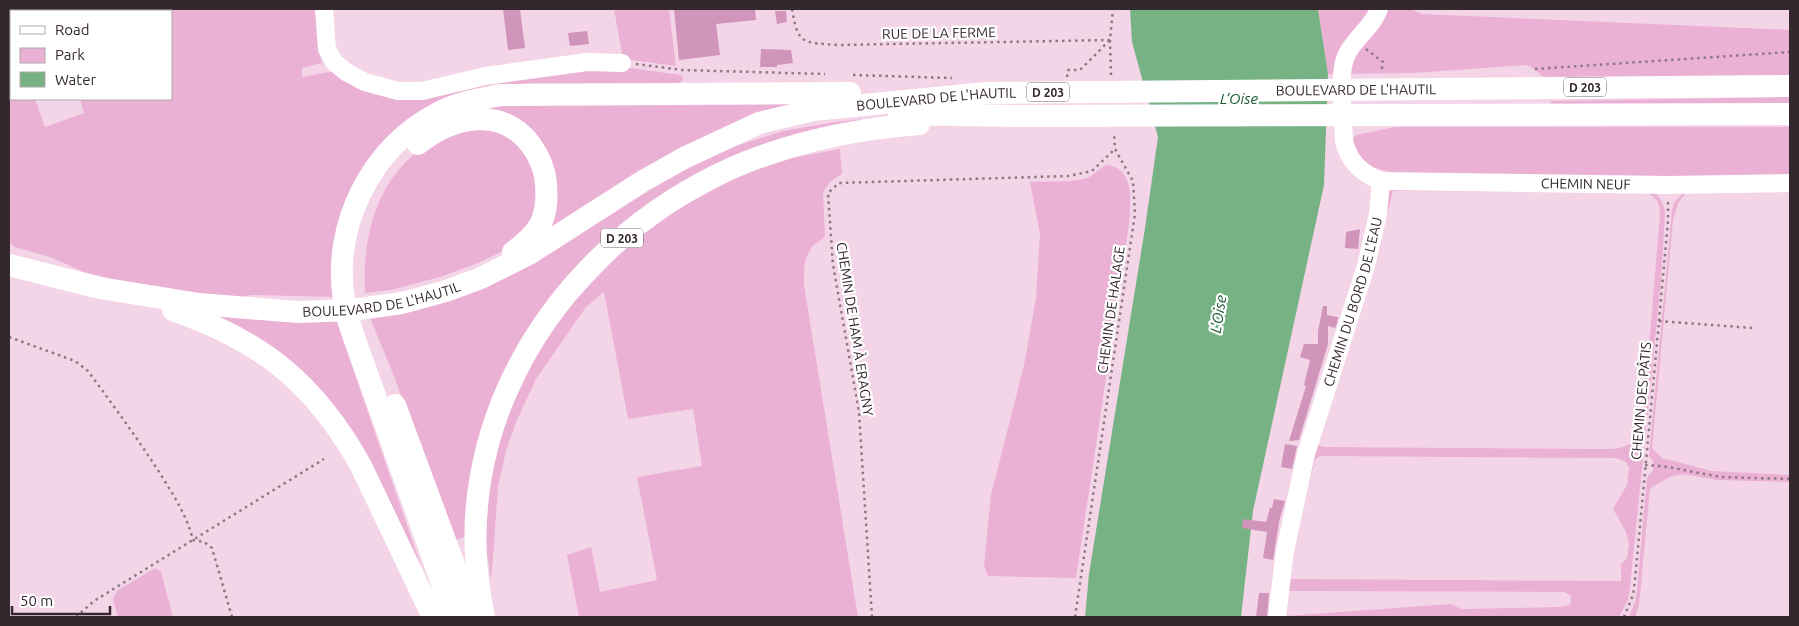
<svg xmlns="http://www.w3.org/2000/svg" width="1799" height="626" font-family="Ubuntu,sans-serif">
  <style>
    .green { fill: #ebb1d5; fill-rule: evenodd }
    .water { fill: #77b285 }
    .building { fill: #d194ba }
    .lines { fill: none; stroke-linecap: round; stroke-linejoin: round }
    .path { stroke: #8d7884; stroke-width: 2.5; stroke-dasharray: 2.5 4; stroke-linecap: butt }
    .minor { stroke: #fff; stroke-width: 18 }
    .major { stroke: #fff; stroke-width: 22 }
    .labels { text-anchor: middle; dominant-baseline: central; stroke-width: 4.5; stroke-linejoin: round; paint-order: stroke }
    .shield { fill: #fff; stroke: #71686d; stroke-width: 1 }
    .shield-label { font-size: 12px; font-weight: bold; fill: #34282f }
    .street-label { font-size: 14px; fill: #34282f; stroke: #fff }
    .water-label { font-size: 15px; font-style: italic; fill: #16572e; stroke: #fff }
  </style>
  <rect width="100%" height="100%" fill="#f4d5e7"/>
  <g class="green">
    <polygon points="92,9 318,9 321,42 317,43 322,63 302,68 302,77 334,71 360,87 488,80 622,67 681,75 683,77 683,80 678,84 534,83 490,86 391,138 333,297 251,295 238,299 112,279 84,272 50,257 15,247 9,242 9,66 11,65 11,99 35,99 45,127 84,113 80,99 171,99 171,11 89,11"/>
    <polygon points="614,9 669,9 676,66 623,59"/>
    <polygon points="1318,9 1410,9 1422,14 1790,30 1790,76 1545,78 1530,66 1525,65 1414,73 1328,74"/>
    <polygon points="1790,97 1790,105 1551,104 1551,101"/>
    <polygon points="810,100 552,228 547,159 465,110 498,102"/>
    <polygon points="864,119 810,135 592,253 473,472 465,537 455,540 392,371 370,318 396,313 723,150 783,131 835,122"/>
    <path d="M469 127 507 133 535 165 538 209 515 244 501 252 478 263 440 277 391 290 365 293C362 239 376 179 424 147 437 138 455 133 469 127Z"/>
    <polygon points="1395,127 1790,127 1790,175 1742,175 1593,181 1398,174 1368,166 1357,158 1352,139 1356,135"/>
    <path d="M840 149 842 174 831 181 823 192 825 236C822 240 817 242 813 246 803 258 804 270 804 285L858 617H579L567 555 591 547 600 592 657 580 637 477 702 466 693 409 628 419 604 292 586 307 536 379 517 420 506 451 498 486 494 545 491 579 485 540 491 477 504 423 540 347 574 302 627 246 674 211 746 172 766 167 792 158Z"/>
    <path d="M1108 165C1136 170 1130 204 1129 225L1076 578 988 576 984 566 991 495 1024 365 1036 298 1040 234 1030 182C1047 181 1072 183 1087 178 1095 175 1099 167 1108 165Z"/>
    <path d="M1390 188 1650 189C1660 196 1663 202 1665 213L1661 281 1630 587 1628 600 1619 617H1281L1289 540 1384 197ZM1393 191 1641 192C1656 195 1660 201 1660 215 1655 272 1651 330 1645 387 1643 399 1644 422 1639 433 1633 446 1619 449 1607 449L1322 447 1318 444 1380 242ZM1321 456 1616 458 1626 462 1629 468 1627 485 1613 509 1626 532 1629 543 1627 558 1621 564V581L1290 579 1294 544 1315 459ZM1289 591 1564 592 1571 596V603L1569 605 1558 607 1462 609 1450 604 1286 616Z"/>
    <polygon points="1685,191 1686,193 1678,203 1673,220 1652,448 1662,458 1712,471 1790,475 1790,482 1717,480 1683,474 1670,477 1652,487 1650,489 1639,606 1635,617 1629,617 1635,602 1637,589 1647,478 1653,470 1653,461 1649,456 1672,211 1674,203"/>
    <polygon points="208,313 336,320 427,583 361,449"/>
    <polygon points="155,568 161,572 173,617 118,617 113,599 117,591"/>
  </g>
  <polygon class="water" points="1130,9 1318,9 1328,74 1324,185 1253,511 1241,617 1085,617 1089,574 1145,228 1158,137 1132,42"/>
  <g class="building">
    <polygon points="503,9 520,9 525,48 508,50"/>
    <polygon points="674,9 755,9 756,20 716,24 720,55 679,60"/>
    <polygon points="775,11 786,11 787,22 777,24"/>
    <polygon points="587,31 589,44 570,46 568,33"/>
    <polygon points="761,49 791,50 793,63 777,65 777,67 760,67"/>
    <polygon points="1360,229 1358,249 1345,248 1346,232"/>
    <polygon points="1323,306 1327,306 1327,315 1338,317 1337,323 1335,328 1328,326 1328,344 1299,440 1289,441 1306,386 1304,385 1310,360 1300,357 1304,344 1318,344 1318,331"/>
    <polygon points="1285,444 1297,446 1292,469 1281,467"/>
    <polygon points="1274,499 1285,501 1279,522 1273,560 1263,558 1267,532 1242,528 1243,519 1266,522 1270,508 1272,508"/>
    <polygon points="1259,593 1269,593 1267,617 1256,617"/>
  </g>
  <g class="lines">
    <g class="path">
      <path d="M792 9C798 46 803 42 838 45L1110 40"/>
      <polyline points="1366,49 1383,62 1381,73"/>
      <polyline points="636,64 682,70 825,74"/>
      <polyline points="1535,69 1790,52"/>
      <polyline points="853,75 952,78"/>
      <polyline points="1111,75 1110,40 1113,9"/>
      <polyline points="1067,77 1068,70 1080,70 1110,40"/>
      <polyline points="1659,321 1752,328"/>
      <path d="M9 337 75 361 88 371C113 405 138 439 161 475 174 496 187 516 193 540L204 542 212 548 232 617"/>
      <polyline points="1645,465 1662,466 1721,477 1790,479"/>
      <polyline points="76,617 94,601 324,459"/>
      <polyline points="872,617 859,412 833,265 828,193 839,183 1068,176 1092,171 1115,149"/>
      <polyline points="1075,617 1135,214 1133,181 1115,149 1114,133"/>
      <polyline points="1624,617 1633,595 1635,580 1659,321 1668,221 1668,199"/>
    </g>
    <g class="minor">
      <polyline points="324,9 327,49 334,62 346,72 365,82 398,91 422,91 486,76 587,62 622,63"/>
      <path id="s1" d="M1379 9C1372 28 1354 38 1346 56 1338 74 1343 119 1344 140 1348 161 1361 173 1381 181L1668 185 1790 183"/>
      <polyline points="68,11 72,9"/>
      <polyline points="9,50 11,49"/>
      <path id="s2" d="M1277 617 1285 551 1306 454 1366 266 1378 214 1381 181"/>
    </g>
    <g class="major">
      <polyline points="899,114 1020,116 1790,114"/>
      <path d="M418 144C452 117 501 105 531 145 539 156 545 170 546 184 547 198 547 212 540 225 533 236 523 245 513 252"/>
      <path id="s3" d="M9 265 100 288 198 304 298 312 352 310 402 303 446 291 481 278 529 254 643 181 684 158 759 123 813 110 986 93 1790 86"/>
      <path d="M173 310C262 341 315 383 361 466L433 617"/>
      <polyline points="395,405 473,616"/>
      <path d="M454 617 354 337C350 325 346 313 344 300 332 226 371 147 438 113 457 103 479 99 500 95L850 93"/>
      <path d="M484 617C442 426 559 246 732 168 792 142 854 129 919 124"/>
    </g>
  </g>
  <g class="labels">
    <g class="shield">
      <rect x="1564" y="77.5" width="42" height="19" rx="4"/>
      <rect x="1027" y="82.5" width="42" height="19" rx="4"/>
      <rect x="601" y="228.5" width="42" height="19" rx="4"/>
    </g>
    <g class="shield-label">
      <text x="1585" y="87">D 203</text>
      <text x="1048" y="92">D 203</text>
      <text x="622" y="238">D 203</text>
    </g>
    <g class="street-label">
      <text transform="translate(939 33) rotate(-1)">RUE DE LA FERME</text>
      <text stroke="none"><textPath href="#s3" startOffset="1399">BOULEVARD DE L'HAUTIL</textPath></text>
      <text stroke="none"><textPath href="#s3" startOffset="979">BOULEVARD DE L'HAUTIL</textPath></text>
      <text stroke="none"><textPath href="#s1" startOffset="405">CHEMIN NEUF</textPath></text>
      <text stroke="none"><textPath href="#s3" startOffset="378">BOULEVARD DE L'HAUTIL</textPath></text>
      <text stroke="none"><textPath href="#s2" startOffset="325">CHEMIN DU BORD DE L'EAU</textPath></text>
      <text transform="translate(1111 310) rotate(-82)">CHEMIN DE HALAGE</text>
      <text transform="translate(855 329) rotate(81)">CHEMIN DE HAM À ERAGNY</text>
      <text transform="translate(1641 401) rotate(-85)">CHEMIN DES PÂTIS</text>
    </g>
    <g class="water-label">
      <text x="1239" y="98">L’Oise</text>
      <text transform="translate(1218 314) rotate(-81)">L'Oise</text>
    </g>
  </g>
  <rect width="1799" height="626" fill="none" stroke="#34282f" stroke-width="20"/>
  <rect x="10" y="10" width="162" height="90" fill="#ffffff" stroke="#aea9ac"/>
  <rect x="20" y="26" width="25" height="8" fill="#ffffff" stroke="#aea9ac"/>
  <text x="55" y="35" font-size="15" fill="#34282f">Road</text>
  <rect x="20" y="48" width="25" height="15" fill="#ebb1d5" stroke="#aea9ac"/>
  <text x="55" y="60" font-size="15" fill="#34282f">Park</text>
  <rect x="20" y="72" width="25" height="15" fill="#77b285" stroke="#aea9ac"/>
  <text x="55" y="85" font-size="15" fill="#34282f">Water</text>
  <path d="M12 606v8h98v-8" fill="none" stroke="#34282f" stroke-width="2.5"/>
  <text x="20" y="606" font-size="15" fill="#34282f" stroke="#ffffff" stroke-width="4" paint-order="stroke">50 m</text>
</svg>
